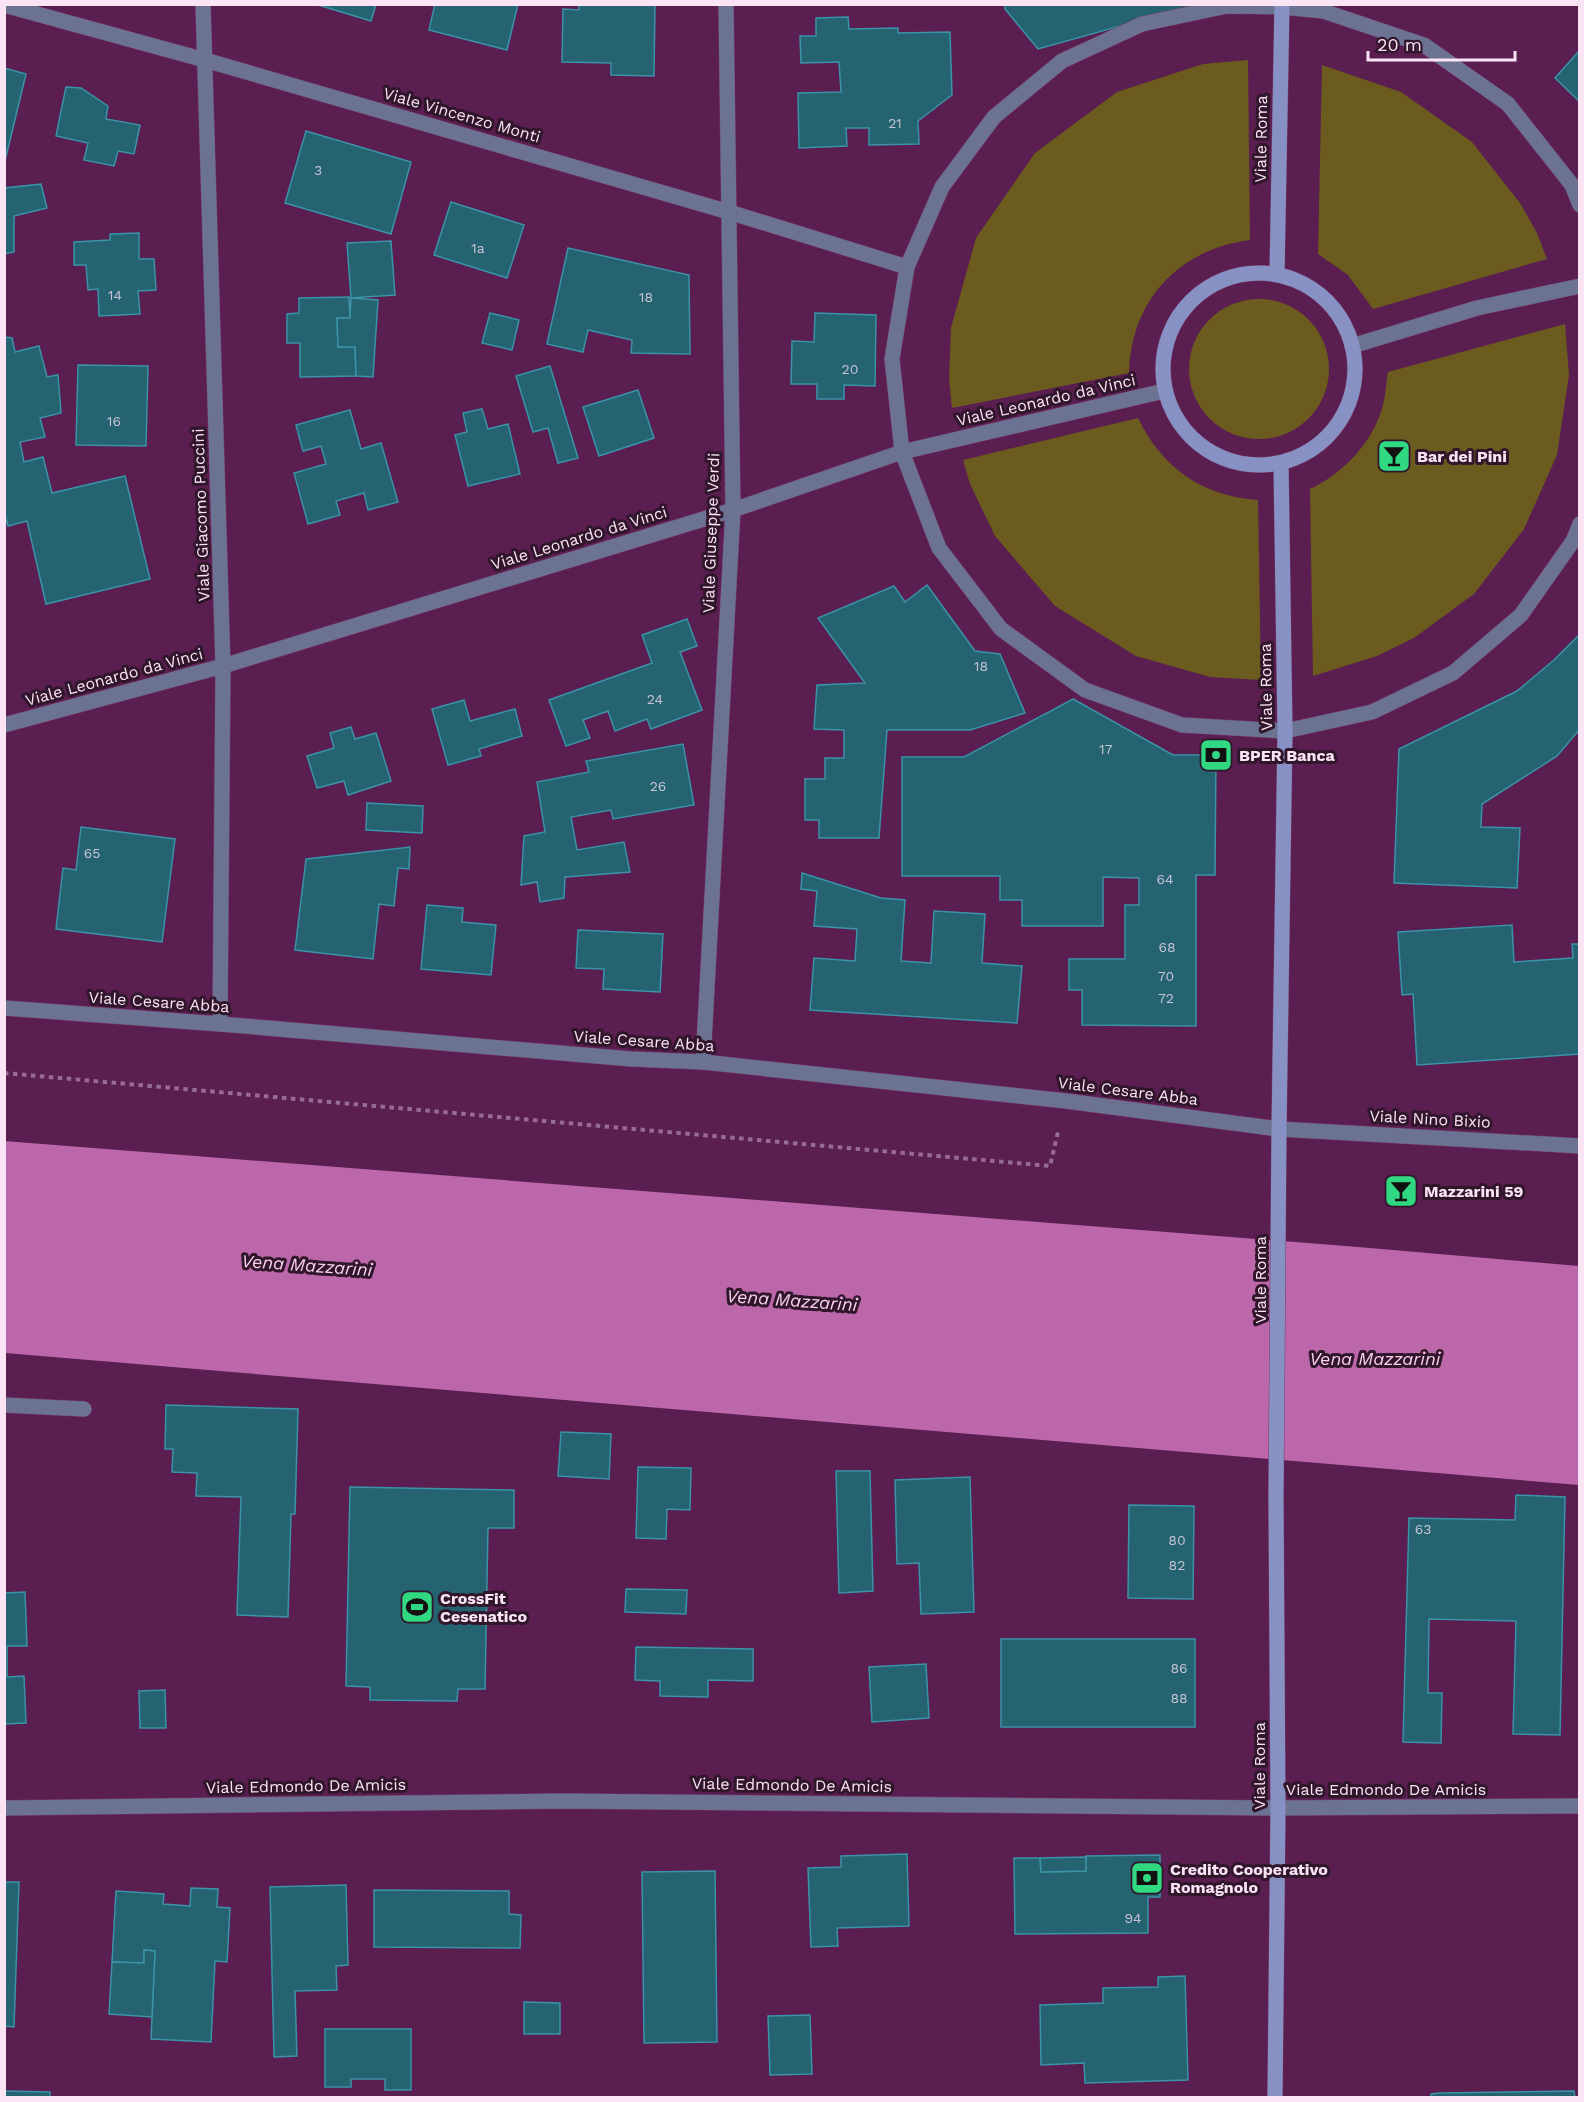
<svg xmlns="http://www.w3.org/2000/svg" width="1584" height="2102" font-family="'Work Sans',sans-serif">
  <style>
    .green { fill: #6b5b1f }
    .water { fill: #bb67aa }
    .building { fill: #256371; stroke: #3a93a7; stroke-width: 1.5 }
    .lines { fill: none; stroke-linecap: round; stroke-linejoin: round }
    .street-casing { stroke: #743e6a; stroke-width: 16 }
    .secondary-casing { stroke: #743e6a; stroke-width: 16 }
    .path { stroke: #986b90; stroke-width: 4; stroke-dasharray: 4.5 4.5; stroke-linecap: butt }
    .street { stroke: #6b7292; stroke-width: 15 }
    .secondary { stroke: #8791c3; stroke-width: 15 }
    .labels { text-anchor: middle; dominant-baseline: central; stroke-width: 6; stroke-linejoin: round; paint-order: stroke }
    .number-label { font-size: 14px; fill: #c6c4d4 }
    .street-label { font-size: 16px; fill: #fbe4f5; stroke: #30162b }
    .poi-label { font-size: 16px; font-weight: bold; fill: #fbe4f5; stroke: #30162b; text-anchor: start }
    .water-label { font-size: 18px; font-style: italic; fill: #fdd0f2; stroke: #30162b }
  </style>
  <rect width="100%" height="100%" fill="#5a1e50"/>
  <g class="green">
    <path d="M1248 60 1250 240C1179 249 1131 300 1129 373L952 408 949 379 951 328 976 238 1035 153 1117 92 1203 64Z"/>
    <polygon points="1322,65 1401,92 1472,142 1520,203 1537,233 1547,259 1373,309 1348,275 1318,254"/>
    <circle cx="1259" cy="369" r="70"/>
    <path d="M1565 324 1569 375 1557 455 1524 529 1474 594 1414 638 1377 656 1313 676 1310 489C1343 474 1374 441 1383 405 1386 394 1386 382 1388 372Z"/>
    <path d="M1138 418C1162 468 1202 496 1258 500L1261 680 1210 677 1136 656 1055 606 995 536 970 484 963 460Z"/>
  </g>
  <polygon class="water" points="4,1141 1358,1247 1579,1266 1579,1485 5,1353"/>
  <g class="building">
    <polygon points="315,4 376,4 371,21"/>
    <polygon points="435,4 518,4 507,50 429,30"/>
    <polygon points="579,4 655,4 654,76 611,75 611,63 562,62 563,9 579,10"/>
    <polygon points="1005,4 1199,4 1038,49 1005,9"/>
    <polygon points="848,17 849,29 898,28 898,33 950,32 952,95 918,121 919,144 869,145 869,128 846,128 847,146 799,148 798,93 841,92 839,62 801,63 800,36 816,36 816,18"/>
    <polygon points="1580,50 1580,102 1555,78"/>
    <polygon points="4,68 26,74 4,165"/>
    <polygon points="66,87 81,88 108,106 106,119 140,125 134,154 118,151 114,166 84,160 88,143 56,136"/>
    <polygon points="306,131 411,162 391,234 285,203"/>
    <polygon points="41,184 47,208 14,216 14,252 4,254 4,188"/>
    <polygon points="451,202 524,225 507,278 434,255"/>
    <polygon points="139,233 139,259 154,259 156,290 138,291 140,314 99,316 98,289 88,290 86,265 74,265 74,242 110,240 110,234"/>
    <polygon points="391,241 395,295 351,298 347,243"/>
    <polygon points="568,248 689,275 690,354 631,353 632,340 588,330 583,352 547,344"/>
    <polygon points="349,297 350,318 337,318 338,347 355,347 356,376 300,377 300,343 287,343 287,314 299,313 299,298"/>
    <polygon points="351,298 378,300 373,377 356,376 355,347 338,347 337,318 350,318"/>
    <polygon points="490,313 519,320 512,350 482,343"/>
    <polygon points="815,313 876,315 875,386 844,385 844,399 817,399 817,384 791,384 792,341 814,342"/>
    <polygon points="4,337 12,338 15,352 39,346 47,377 58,375 61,413 40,418 45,437 20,442 24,462 43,457 52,493 125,476 150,579 46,604 27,521 8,526 4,511"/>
    <polygon points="78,365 148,366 146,446 76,445"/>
    <polygon points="550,366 578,458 558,463 548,428 533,432 516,376"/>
    <polygon points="638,390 654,438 599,456 583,407"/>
    <polygon points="482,409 488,429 508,424 520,474 468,486 455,435 467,432 463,413"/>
    <polygon points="350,410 361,449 381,443 398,502 368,510 364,493 336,501 340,515 308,524 294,473 326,464 321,446 303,451 296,425"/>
    <polygon points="927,585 975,651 1000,654 1025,713 970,730 887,730 879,838 819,838 819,820 805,820 805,779 825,779 825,758 844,758 844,730 814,729 817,685 865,683 818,618 894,586 905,602"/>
    <polygon points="687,619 697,646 680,652 702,710 651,729 647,719 615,731 608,711 583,720 590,738 566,746 549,700 652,663 642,635"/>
    <polygon points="1580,634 1580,729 1557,756 1482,804 1481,827 1520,828 1517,888 1394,883 1399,749 1517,691 1554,660"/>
    <polygon points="1073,699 1173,755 1216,755 1215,875 1196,875 1196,1026 1082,1025 1082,990 1069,990 1069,959 1125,959 1125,905 1139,905 1139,878 1103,877 1103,926 1022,926 1022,900 1000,900 1000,876 902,876 902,757 964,757"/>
    <polygon points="464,700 470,721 515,709 522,736 479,749 481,756 448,765 432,709"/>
    <polygon points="351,727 355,739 376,733 391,781 348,795 344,781 317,788 307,756 334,748 330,733"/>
    <polygon points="683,744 694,805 613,819 611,810 571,817 577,850 624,842 630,872 565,877 564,898 540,902 537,882 521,885 524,836 545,832 537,782 589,772 586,761"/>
    <polygon points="367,803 423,806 422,833 366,830"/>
    <polygon points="81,827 175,839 162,942 56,929 63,868 76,870"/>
    <polygon points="410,847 409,869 398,868 394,906 379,904 373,959 295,950 306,859"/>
    <polygon points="802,873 881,898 905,900 901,961 931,963 934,911 985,914 982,963 1022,966 1017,1023 810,1010 814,958 855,961 857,929 814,926 817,891 801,889"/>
    <polygon points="427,905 463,908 462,922 496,925 491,975 421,969"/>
    <polygon points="1512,925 1514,962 1573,958 1572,944 1580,944 1580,1054 1417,1065 1413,994 1402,995 1398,932"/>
    <polygon points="578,930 663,934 660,992 603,989 604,969 576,968"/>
    <polygon points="166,1405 298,1409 295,1514 291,1514 288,1617 237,1615 241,1497 196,1496 197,1473 172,1472 173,1449 165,1449"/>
    <polygon points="561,1432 611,1434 609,1479 558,1476"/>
    <polygon points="638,1467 691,1468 690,1510 667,1509 666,1539 636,1538"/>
    <polygon points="836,1471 870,1471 873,1591 839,1593"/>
    <polygon points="970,1477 974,1612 921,1614 919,1563 897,1564 895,1480"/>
    <polygon points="350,1487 514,1490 514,1528 488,1528 485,1689 458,1689 457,1701 370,1700 370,1687 346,1686"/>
    <polygon points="1516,1495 1565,1497 1560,1735 1513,1734 1516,1621 1429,1619 1428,1693 1442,1693 1441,1743 1403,1742 1409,1518 1515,1520"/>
    <polygon points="1129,1505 1194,1506 1193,1599 1128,1598"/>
    <polygon points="626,1589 687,1590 686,1614 625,1612"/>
    <polygon points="25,1592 27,1646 7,1646 7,1677 24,1676 26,1723 4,1724 4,1593"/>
    <rect x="1001" y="1639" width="194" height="88"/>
    <polygon points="636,1647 753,1649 753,1681 708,1680 708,1697 660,1696 660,1681 635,1680"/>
    <polygon points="926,1664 929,1718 872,1722 869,1667"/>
    <polygon points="165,1690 166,1728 140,1728 139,1691"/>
    <polygon points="907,1854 909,1926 837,1928 838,1946 811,1947 808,1868 841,1867 841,1856"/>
    <polygon points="1160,1855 1160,1897 1148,1897 1148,1933 1015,1934 1014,1858 1040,1858 1041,1872 1086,1871 1086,1856"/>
    <polygon points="1086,1857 1086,1871 1041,1872 1040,1858"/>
    <polygon points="715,1871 717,2042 644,2043 642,1872"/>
    <polygon points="4,1882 19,1882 14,2027 4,2026"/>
    <polygon points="346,1885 348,1965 336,1966 337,1990 295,1991 297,2056 274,2057 270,1887"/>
    <polygon points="191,1888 218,1889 217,1907 230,1908 227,1962 215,1961 211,2042 151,2039 155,1951 144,1950 144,1963 112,1962 116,1891 164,1894 163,1904 190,1906"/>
    <polygon points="374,1890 509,1891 509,1914 521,1915 520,1948 374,1947"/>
    <polygon points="144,1950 155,1951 152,2017 109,2014 112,1962 144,1963"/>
    <polygon points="1185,1976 1188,2080 1085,2083 1084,2063 1041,2065 1040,2005 1103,2003 1103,1988 1158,1987 1158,1977"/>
    <polygon points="524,2002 560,2003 560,2034 524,2034"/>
    <polygon points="810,2015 812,2074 770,2075 768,2016"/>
    <polygon points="325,2029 411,2029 411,2090 385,2090 385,2079 351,2079 351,2087 325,2087"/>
    <polygon points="4,2091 50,2092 50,2098 4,2098"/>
    <polygon points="1574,2091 1575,2098 1431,2098 1431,2094 1440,2093"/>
  </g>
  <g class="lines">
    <defs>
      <g id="street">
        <polyline points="203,4 223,666 220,1024"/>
        <polyline points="4,5 205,60 729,212 907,267"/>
        <polyline points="1580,205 1572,185 1508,104 1424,45 1323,11 1282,7 1227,6 1142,24 1062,61 994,117 942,187 907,267 892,359 902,452 939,548 1001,629 1085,690 1182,725 1285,731 1372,712 1453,673 1521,615 1573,541 1580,524"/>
        <polyline points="1352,346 1477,308 1580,286"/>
        <polyline points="4,725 223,666 733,510 902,452 1164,391"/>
        <polyline points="4,1008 220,1024 631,1059 703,1062 1066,1101 1279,1129 1580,1146"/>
        <polyline points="703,1062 733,510 726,4"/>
        <polyline points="4,1405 84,1409"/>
        <polyline points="4,1808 561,1801 1278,1808 1580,1806"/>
      </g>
      <g id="secondary">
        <circle cx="1259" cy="369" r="96"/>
        <polyline points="1277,274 1282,4"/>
        <polyline points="1275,2098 1278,1808 1276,1498 1279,1129 1285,731 1281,463"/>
      </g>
    </defs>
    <use href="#street" class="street-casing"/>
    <use href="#secondary" class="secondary-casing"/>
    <polyline class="path" points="4,1073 1050,1166 1058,1132"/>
    <use href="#street" class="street"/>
    <use href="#secondary" class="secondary"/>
  </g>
  <defs>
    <symbol id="bar-square" viewBox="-11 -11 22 22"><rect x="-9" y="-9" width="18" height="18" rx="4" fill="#30d882" stroke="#30162b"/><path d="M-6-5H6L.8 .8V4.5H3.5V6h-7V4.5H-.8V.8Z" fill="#111"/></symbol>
    <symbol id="bank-square" viewBox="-11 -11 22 22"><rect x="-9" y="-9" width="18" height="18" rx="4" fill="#30d882" stroke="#30162b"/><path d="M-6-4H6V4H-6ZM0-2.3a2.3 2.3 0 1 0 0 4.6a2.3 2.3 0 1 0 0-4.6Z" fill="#111"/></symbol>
    <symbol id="stadium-square" viewBox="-11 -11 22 22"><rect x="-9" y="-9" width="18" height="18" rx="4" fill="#30d882" stroke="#30162b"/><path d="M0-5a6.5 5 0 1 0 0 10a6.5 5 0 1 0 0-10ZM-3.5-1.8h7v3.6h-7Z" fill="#111"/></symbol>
  </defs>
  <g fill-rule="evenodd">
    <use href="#bar-square" x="1375" y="437" width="38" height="38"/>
    <use href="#bank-square" x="1197" y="736" width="38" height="38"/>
    <use href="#bar-square" x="1382" y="1172" width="38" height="38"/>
    <use href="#stadium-square" x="398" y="1588" width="38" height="38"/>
    <use href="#bank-square" x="1128" y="1859" width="38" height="38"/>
  </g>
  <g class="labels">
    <g class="number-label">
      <text x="895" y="123">21</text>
      <text x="318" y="170">3</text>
      <text x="478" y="248">1a</text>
      <text x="115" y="295">14</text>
      <text x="646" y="297">18</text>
      <text x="850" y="369">20</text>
      <text x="114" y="421">16</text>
      <text x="981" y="666">18</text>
      <text x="655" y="699">24</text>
      <text x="1106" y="749">17</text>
      <text x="658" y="786">26</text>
      <text x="92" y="853">65</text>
      <text x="1165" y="879">64</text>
      <text x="1167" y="947">68</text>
      <text x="1166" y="976">70</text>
      <text x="1166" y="998">72</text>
      <text x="1423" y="1529">63</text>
      <text x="1177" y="1540">80</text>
      <text x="1177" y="1565">82</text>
      <text x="1179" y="1668">86</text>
      <text x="1179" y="1698">88</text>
      <text x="1133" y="1918">94</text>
    </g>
    <g class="street-label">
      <text transform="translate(462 115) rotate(16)">Viale Vincenzo Monti</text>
      <text transform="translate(1261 139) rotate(-89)">Viale Roma</text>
      <text transform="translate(1046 400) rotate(-13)">Viale Leonardo da Vinci</text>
      <text transform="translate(201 515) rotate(-92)">Viale Giacomo Puccini</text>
      <text transform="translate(711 533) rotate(-88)">Viale Giuseppe Verdi</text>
      <text transform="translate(579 538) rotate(-17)">Viale Leonardo da Vinci</text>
      <text transform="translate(114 677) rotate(-15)">Viale Leonardo da Vinci</text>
      <text transform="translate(1266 687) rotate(-91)">Viale Roma</text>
      <text transform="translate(159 1002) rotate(4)">Viale Cesare Abba</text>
      <text transform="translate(644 1041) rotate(4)">Viale Cesare Abba</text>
      <text transform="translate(1128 1091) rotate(7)">Viale Cesare Abba</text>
      <text transform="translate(1430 1119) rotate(3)">Viale Nino Bixio</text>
      <text transform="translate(1260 1280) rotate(-90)">Viale Roma</text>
      <text transform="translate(1259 1766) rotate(-90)">Viale Roma</text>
      <text transform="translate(792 1785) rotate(1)">Viale Edmondo De Amicis</text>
      <text transform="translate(306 1786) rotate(-1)">Viale Edmondo De Amicis</text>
      <text x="1386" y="1789">Viale Edmondo De Amicis</text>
    </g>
    <g class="poi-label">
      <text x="1417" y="456">Bar dei Pini</text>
      <text x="1239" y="755">BPER Banca</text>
      <text x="1424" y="1191">Mazzarini 59</text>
      <text x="440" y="1598">CrossFit<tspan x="440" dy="18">Cesenatico</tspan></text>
      <text x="1170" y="1869">Credito Cooperativo<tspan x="1170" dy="18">Romagnolo</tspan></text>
    </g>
    <g class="water-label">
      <text transform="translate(307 1265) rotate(4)">Vena Mazzarini</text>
      <text transform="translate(792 1300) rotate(4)">Vena Mazzarini</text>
      <text x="1375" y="1358">Vena Mazzarini</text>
    </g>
  </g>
  <rect width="1584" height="2102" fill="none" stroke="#fbe4f5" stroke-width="12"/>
  <path d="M1368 51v9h147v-9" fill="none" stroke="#fbe4f5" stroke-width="3"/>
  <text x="1377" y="51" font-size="18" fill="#fbe4f5" stroke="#30162b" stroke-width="4.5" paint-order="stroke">20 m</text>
</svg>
